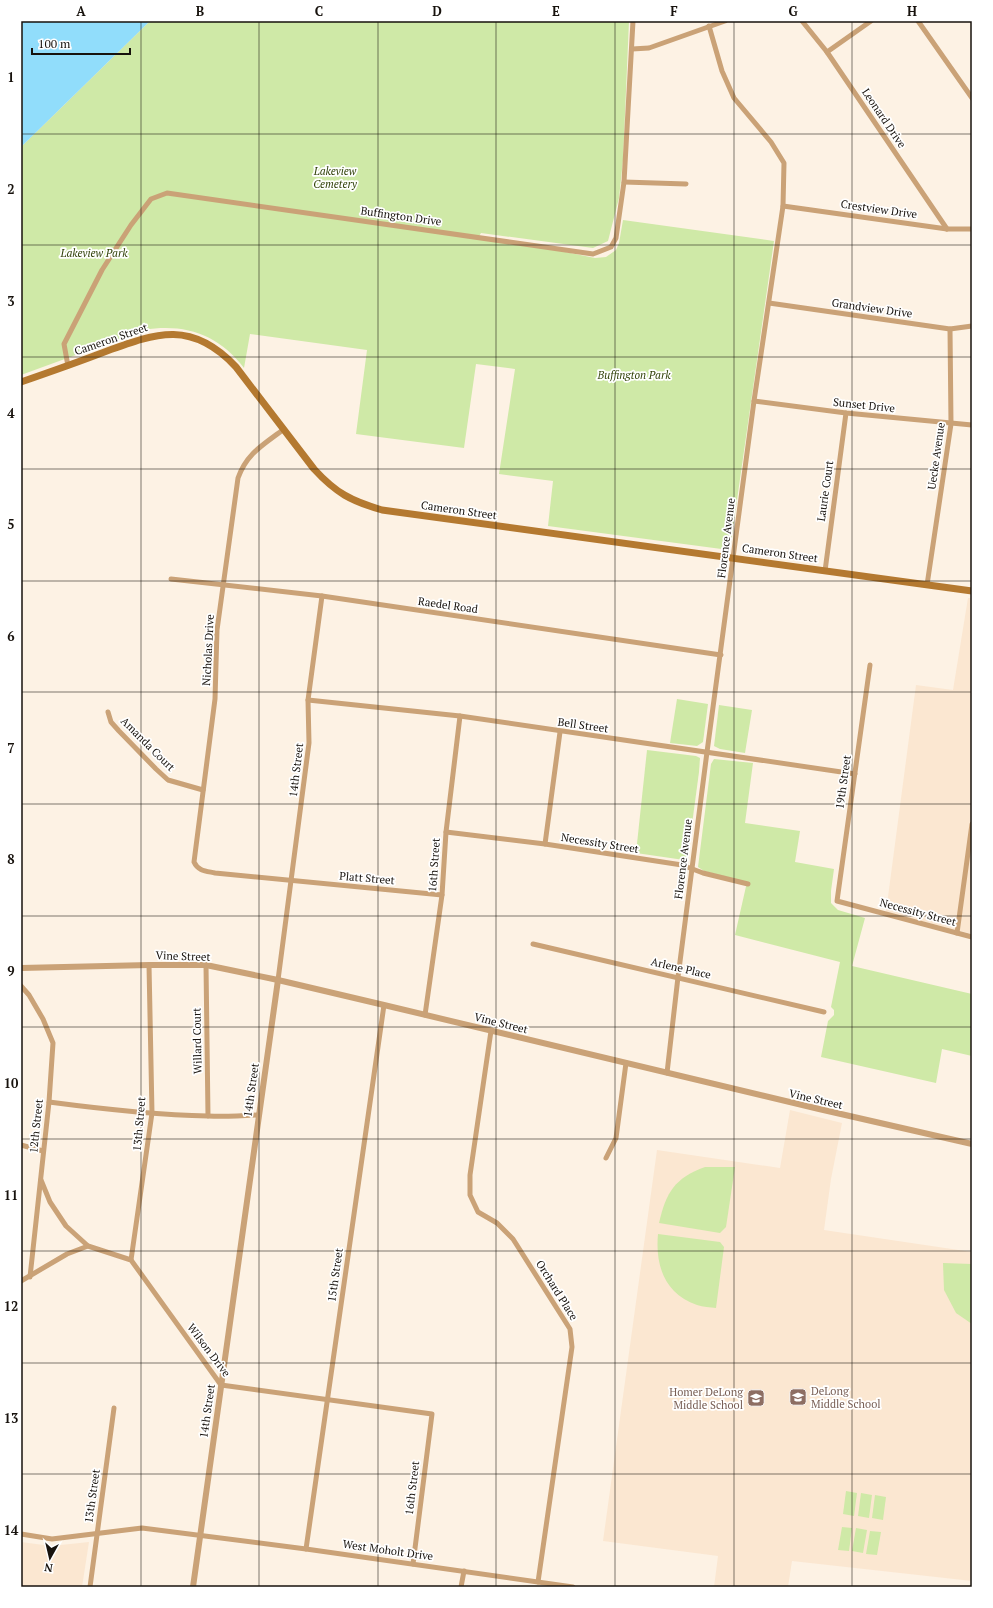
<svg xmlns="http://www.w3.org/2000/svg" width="993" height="1608" font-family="'PT Serif',serif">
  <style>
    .built { fill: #fbe7d1 }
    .green { fill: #cfe9a7 }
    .water { fill: #91ddfb }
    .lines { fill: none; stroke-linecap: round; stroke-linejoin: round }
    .minor { stroke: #caa277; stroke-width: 5 }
    .tertiary { stroke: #caa277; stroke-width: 6 }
    .secondary { stroke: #b47930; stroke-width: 7 }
    .grid { fill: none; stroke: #17120d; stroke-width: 1; stroke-opacity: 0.55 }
    .labels { text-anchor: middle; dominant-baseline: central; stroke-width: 3.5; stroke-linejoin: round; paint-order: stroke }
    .street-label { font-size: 11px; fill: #17120d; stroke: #fff }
    .park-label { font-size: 11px; font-style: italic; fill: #32430a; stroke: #fff }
    .education-label { font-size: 11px; fill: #785e54; stroke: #fff; text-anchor: start }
    .neatline { fill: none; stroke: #17120d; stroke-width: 1.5 }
    .grid-label { font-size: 13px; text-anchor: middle; font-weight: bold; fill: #17120d }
  </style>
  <rect width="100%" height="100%" fill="#fdf2e4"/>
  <g class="built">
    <polygon points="968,598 972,598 972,934 886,912 916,685 953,690"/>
    <polygon points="790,1110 842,1123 831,1179 824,1230 972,1252 972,1581 792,1561 788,1587 714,1587 718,1556 603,1541 657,1150 780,1168"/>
    <polygon points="21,1542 51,1546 89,1542 82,1587 21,1587"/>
  </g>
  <g class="green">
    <path d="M150 21H629L623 160 619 198 608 241 593 248 481 233 478 238 531 245 595 258 606 257 616 250 619 243 623 220 774 241 731 542 729 550 548 526 553 481 499 474 515 369 476 364 464 448 356 434 367 350 250 334 244 368C219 335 185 323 144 330L21 375V147Z"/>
    <polygon points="677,699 708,704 703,742 697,746 670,743"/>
    <polygon points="719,705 752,710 745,753 720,749 714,746"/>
    <polygon points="647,750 696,756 700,758 699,772 688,854 687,858 684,860 636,853"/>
    <polygon points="714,759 753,763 745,823 800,831 795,862 834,869 831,891 831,903 838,910 865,918 852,966 972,994 972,1056 942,1049 936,1083 821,1057 828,1021 834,1015 834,1010 831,1007 840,962 735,935 747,882 704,871 698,867 711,764"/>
    <path d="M705 1167H735L726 1227 720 1233 659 1223C666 1192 675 1178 705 1167Z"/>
    <path d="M658 1234 720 1242 724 1247 716 1308C710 1307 703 1307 697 1305 665 1294 655 1266 658 1234Z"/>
    <polygon points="943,1263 972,1264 972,1324 956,1313 944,1290"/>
    <polygon points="846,1491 857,1493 854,1516 843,1514"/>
    <polygon points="861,1493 872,1495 869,1518 858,1516"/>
    <polygon points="875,1495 886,1497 883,1520 872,1518"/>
    <polygon points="842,1527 852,1528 849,1551 838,1550"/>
    <polygon points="856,1528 867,1530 863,1553 852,1551"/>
    <polygon points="870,1531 881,1532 877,1555 866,1554"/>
  </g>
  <polygon class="water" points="21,21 150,21 21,147"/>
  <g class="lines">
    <g class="minor">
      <polyline points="802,21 827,52 947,229"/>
      <polyline points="918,21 972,98"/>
      <polyline points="632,49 649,48 725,21"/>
      <polyline points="827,52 871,21"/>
      <polyline points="624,182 686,184"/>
      <polyline points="783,206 947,229 972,229"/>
      <polyline points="769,303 950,329 972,326"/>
      <polyline points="68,366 64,344 102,270 131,225 151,199 167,193 593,254 611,247 616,238 624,182 633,21"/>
      <polyline points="754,401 846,413 972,425"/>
      <path d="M284 429C263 445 247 453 238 478L217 630 215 699 194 862C198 871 206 871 215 873L442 895"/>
      <polyline points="825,571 846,413"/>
      <polyline points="171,579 322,596 721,655"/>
      <polyline points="927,585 951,424 950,329"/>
      <polyline points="870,665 837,901 972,937"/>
      <polyline points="308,700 460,716 855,774"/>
      <polyline points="108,712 111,722 119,731 156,769 168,780 203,790"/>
      <polyline points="446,832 545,844 682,865 703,873 748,884"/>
      <polyline points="545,844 560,732"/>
      <polyline points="957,933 972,824"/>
      <polyline points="533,944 824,1012"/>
      <polyline points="206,965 208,1116"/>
      <polyline points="278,980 309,743 308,700 322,596"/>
      <polyline points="21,986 29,995 43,1019 53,1043 49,1102 30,1277"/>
      <polyline points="425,1015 442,895 446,832 460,716"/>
      <polyline points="491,1031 470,1175 470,1195 478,1212 497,1223 513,1239 570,1329 572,1347 538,1582"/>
      <polyline points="667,1073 678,977 707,752 754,401 783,206 784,163 771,142 734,98 722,71 709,26"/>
      <path d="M49 1102C102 1109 155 1115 208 1116 225 1117 241 1116 258 1115"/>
      <polyline points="21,1145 43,1151"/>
      <polyline points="606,1158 616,1138 626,1063"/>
      <polyline points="41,1180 50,1202 66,1226 88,1246 131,1260 221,1385 432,1414 413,1564"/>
      <polyline points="131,1260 152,1113 149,965"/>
      <polyline points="21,1281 67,1254 88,1246"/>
      <polyline points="21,1534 52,1539 142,1528 306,1549 573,1587"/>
      <polyline points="306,1549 384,1005"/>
      <polyline points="90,1587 114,1408"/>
      <polyline points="461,1587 464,1571"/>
    </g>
    <g class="tertiary">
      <polyline points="21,968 149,965 206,965 278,980 384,1005 819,1109 972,1144"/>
      <polyline points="193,1587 278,980"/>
    </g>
    <path class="secondary" d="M21 382C47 373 73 364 99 354 154 334 190 318 236 367L314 469C336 493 351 501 382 510L972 591"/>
  </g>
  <path class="grid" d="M141 21V1587M259 21V1587M378 21V1587M496 21V1587M615 21V1587M734 21V1587M852 21V1587M21 134H972M21 245H972M21 357H972M21 469H972M21 581H972M21 692H972M21 804H972M21 916H972M21 1027H972M21 1139H972M21 1251H972M21 1363H972M21 1474H972"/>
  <defs>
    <symbol id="school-square" viewBox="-11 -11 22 22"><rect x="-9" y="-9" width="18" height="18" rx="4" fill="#8d6e63" stroke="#fff"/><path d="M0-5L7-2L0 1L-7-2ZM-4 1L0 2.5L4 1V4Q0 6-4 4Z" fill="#fff"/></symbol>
  </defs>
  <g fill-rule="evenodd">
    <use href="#school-square" x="788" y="1387" width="20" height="20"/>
    <use href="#school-square" x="746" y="1388" width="20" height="20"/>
  </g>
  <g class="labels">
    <g class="street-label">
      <text transform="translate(884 118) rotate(56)">Leonard Drive</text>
      <text transform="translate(879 209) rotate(8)">Crestview Drive</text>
      <text transform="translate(401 216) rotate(8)">Buffington Drive</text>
      <text transform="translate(872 308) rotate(8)">Grandview Drive</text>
      <text transform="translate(111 339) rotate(-19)">Cameron Street</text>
      <text transform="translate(864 405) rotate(6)">Sunset Drive</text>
      <text transform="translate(936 456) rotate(-82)">Uecke Avenue</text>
      <text transform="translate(825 491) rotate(-82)">Laurie Court</text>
      <text transform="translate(459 510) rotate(8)">Cameron Street</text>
      <text transform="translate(726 538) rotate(-83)">Florence Avenue</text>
      <text transform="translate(780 553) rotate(8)">Cameron Street</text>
      <text transform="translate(448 605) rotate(8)">Raedel Road</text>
      <text transform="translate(208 650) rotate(-87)">Nicholas Drive</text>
      <text transform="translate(583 725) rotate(8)">Bell Street</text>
      <text transform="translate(148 744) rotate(45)">Amanda Court</text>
      <text transform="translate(296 770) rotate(-83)">14th Street</text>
      <text transform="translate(843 782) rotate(-82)">19th Street</text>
      <text transform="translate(600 843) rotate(9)">Necessity Street</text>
      <text transform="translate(683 859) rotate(-83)">Florence Avenue</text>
      <text transform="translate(434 865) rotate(-86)">16th Street</text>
      <text transform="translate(367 878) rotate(5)">Platt Street</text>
      <text transform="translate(918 912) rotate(15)">Necessity Street</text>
      <text transform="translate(183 956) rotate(2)">Vine Street</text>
      <text transform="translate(681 968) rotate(13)">Arlene Place</text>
      <text transform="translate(501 1023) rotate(14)">Vine Street</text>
      <text transform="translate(197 1041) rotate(-91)">Willard Court</text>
      <text transform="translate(251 1090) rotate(-82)">14th Street</text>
      <text transform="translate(816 1099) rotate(13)">Vine Street</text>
      <text transform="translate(139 1124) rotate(-85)">13th Street</text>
      <text transform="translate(36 1126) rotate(-84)">12th Street</text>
      <text transform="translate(335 1275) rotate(-82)">15th Street</text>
      <text transform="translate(557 1290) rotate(58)">Orchard Place</text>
      <text transform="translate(209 1350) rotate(53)">Wilson Drive</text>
      <text transform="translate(207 1411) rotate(-82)">14th Street</text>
      <text transform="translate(412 1488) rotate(-83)">16th Street</text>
      <text transform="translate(92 1496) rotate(-82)">13th Street</text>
      <text transform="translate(388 1550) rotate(8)">West Moholt Drive</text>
    </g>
    <g class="park-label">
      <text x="335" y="171">Lakeview<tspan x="335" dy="13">Cemetery</tspan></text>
      <text x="94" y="253">Lakeview Park</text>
      <text x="634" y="375">Buffington Park</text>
    </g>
    <g class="education-label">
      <text x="811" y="1391">DeLong<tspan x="811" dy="13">Middle School</tspan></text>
      <text x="743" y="1392" text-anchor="end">Homer DeLong<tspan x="743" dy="13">Middle School</tspan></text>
    </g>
  </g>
  <rect width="993" height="1608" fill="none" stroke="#ffffff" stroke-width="44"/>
  <g transform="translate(50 1558) rotate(188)" stroke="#ffffff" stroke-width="3" paint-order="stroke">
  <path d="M0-3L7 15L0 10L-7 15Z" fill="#17120d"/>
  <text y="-6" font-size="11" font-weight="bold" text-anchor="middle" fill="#17120d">N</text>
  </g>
  <path d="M32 48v6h98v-6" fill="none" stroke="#17120d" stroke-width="2"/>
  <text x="38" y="48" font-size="12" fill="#17120d" stroke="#ffffff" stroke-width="3" paint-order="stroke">100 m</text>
  <rect x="22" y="22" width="949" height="1564" class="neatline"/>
  <g class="grid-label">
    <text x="81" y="16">A</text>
    <text x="200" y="16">B</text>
    <text x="319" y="16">C</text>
    <text x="437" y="16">D</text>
    <text x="556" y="16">E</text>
    <text x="674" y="16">F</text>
    <text x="793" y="16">G</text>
    <text x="912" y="16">H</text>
    <text x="11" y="82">1</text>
    <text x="11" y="194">2</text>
    <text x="11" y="306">3</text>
    <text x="11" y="418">4</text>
    <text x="11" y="529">5</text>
    <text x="11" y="641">6</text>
    <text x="11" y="753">7</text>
    <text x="11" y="864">8</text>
    <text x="11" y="976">9</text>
    <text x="11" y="1088">10</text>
    <text x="11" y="1200">11</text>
    <text x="11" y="1311">12</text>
    <text x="11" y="1423">13</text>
    <text x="11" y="1535">14</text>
  </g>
</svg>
